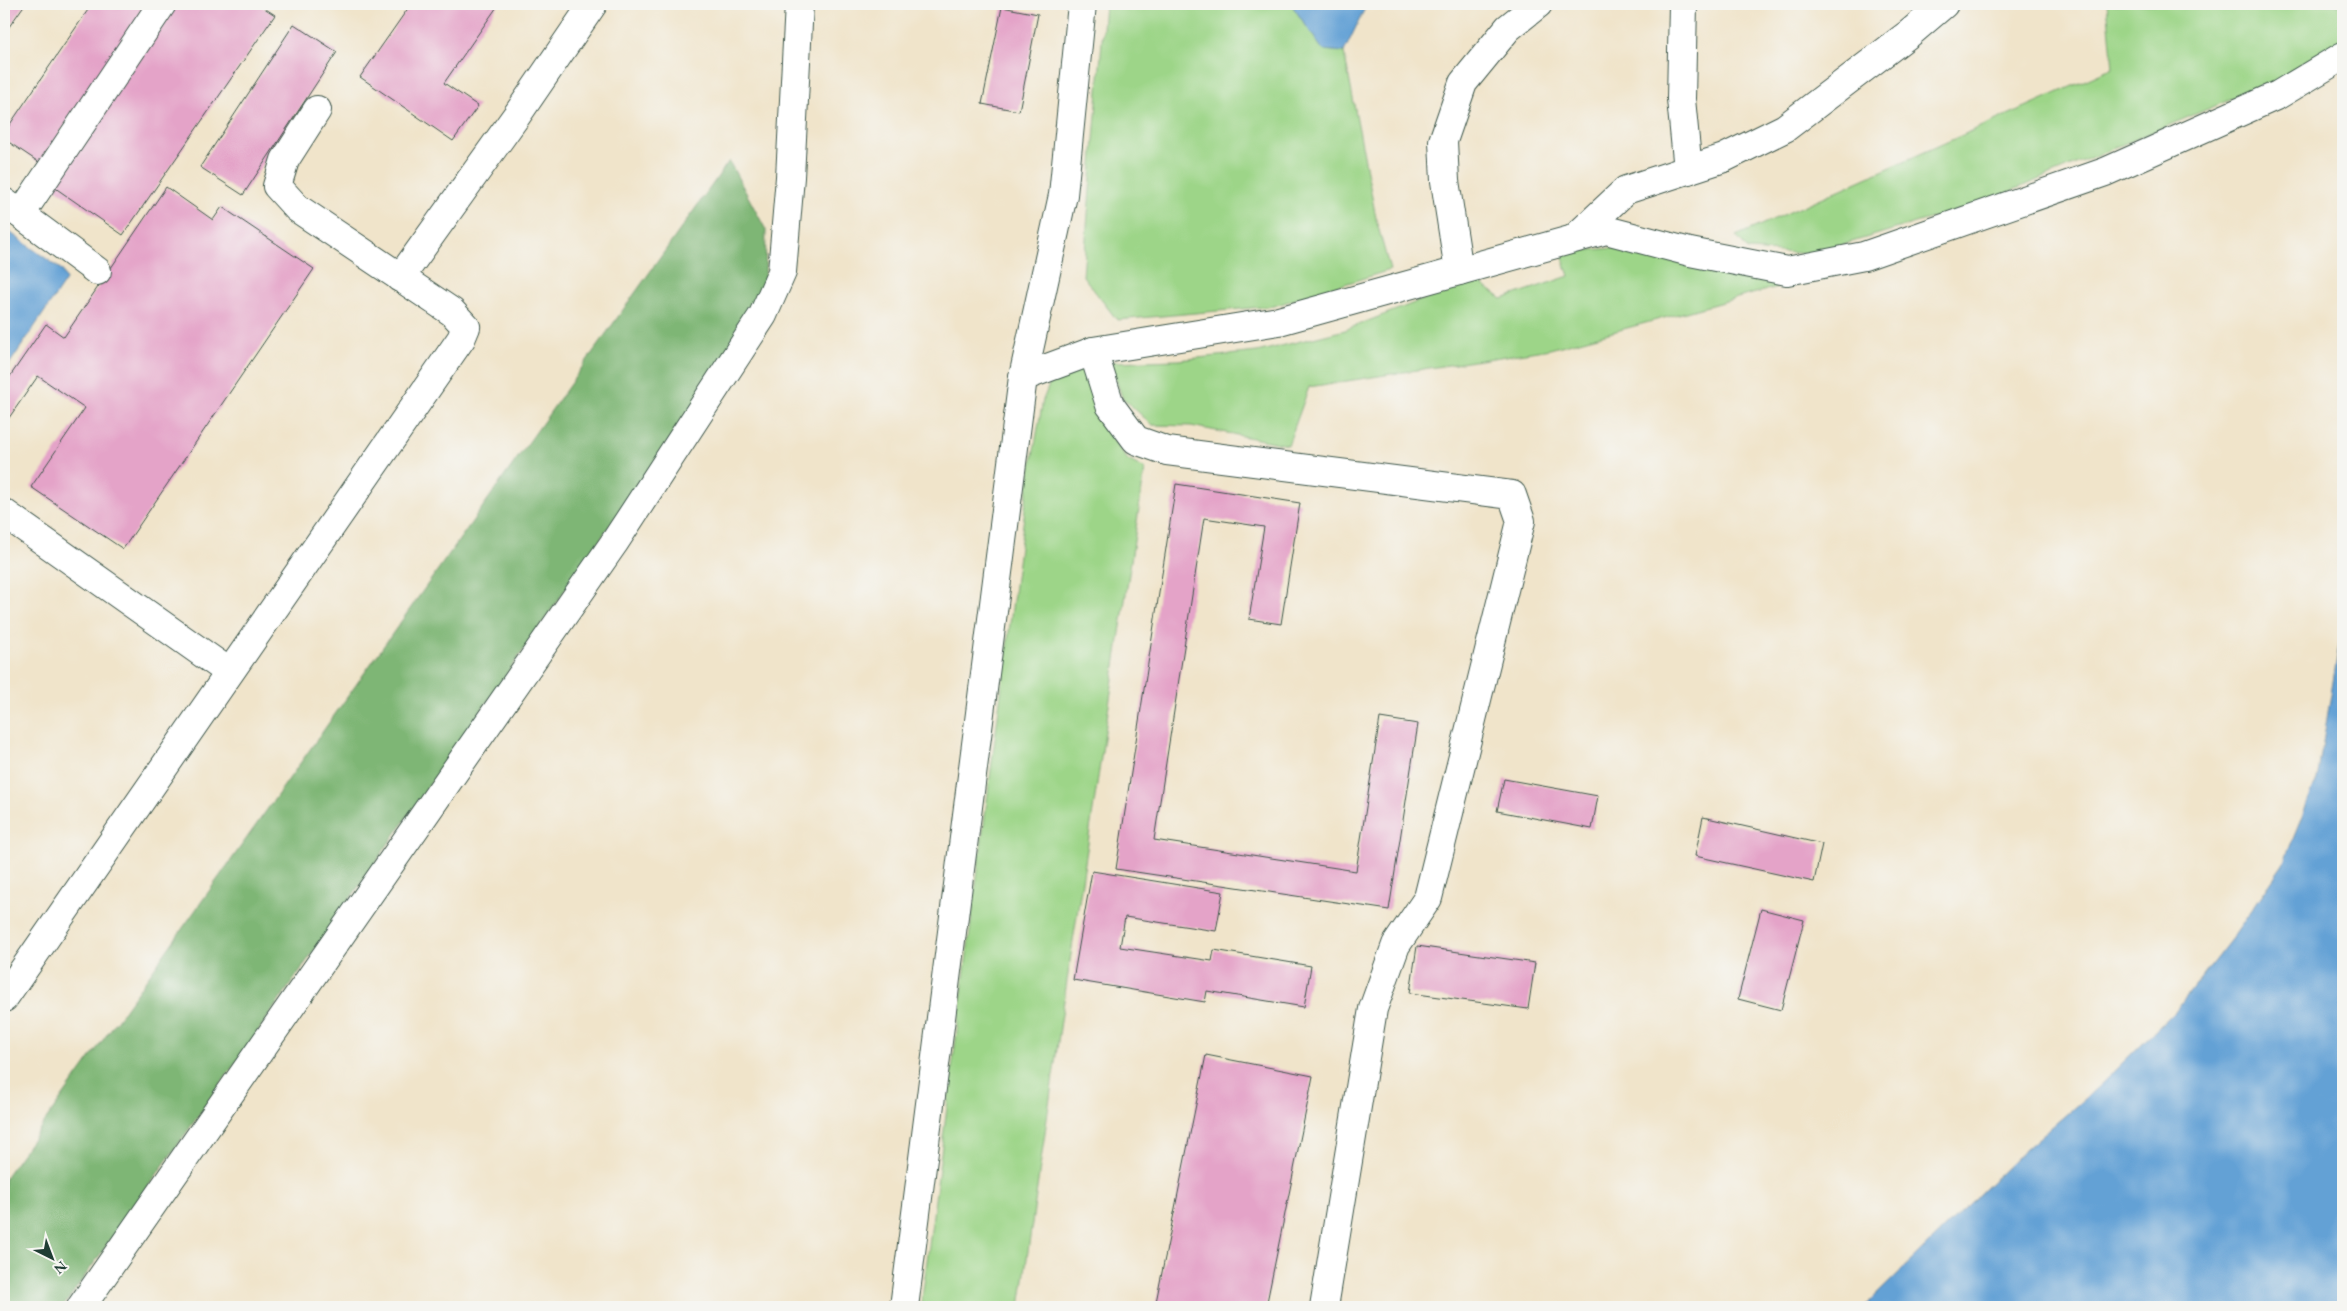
<svg xmlns="http://www.w3.org/2000/svg" width="2347" height="1311" font-family="'EB Garamond',serif">
  <style>
    .green { fill: #9dd588; stroke: #5e895e }
    .forest { fill: #7eb674; stroke: #4e7a54 }
    .water { fill: #63a1d5; stroke: #416f84 }
    .building { fill: #e4a3c8 }
    .lines { fill: none; stroke-linecap: round; stroke-linejoin: round }
    .minor-casing { stroke: #3e564a; stroke-width: 30 }
    .minor { stroke: #fff; stroke-width: 28 }
  </style>
  <rect width="100%" height="100%" fill="#f6f6f2"/>
  <filter id="ink" filterUnits="userSpaceOnUse"><feTurbulence type="fractalNoise" baseFrequency=".02" numOctaves="2"/><feDisplacementMap in="SourceGraphic" scale="10" xChannelSelector="R" yChannelSelector="G"/><feConvolveMatrix kernelMatrix="1 2 1 2 8 2 1 2 1" color-interpolation-filters="sRGB"/></filter>
  <filter id="wash" filterUnits="userSpaceOnUse"><feTurbulence type="fractalNoise" baseFrequency=".0096" numOctaves="4" result="noise"/><feDisplacementMap in="SourceGraphic" scale="20" xChannelSelector="R" yChannelSelector="G"/><feGaussianBlur stdDeviation="1.12" result="paint"/><feColorMatrix in="noise" values="0 0 0 0 0 0 0 0 0 0 0 0 0 0 0 0 0 1.4 0 .05"/><feComposite in="paint" operator="in"/></filter>
  <g filter="url(#wash)">
    <rect width="100%" height="100%" fill="#f0e4ca"/>
    <g class="green">
      <polygon points="1105,4 1291,4 1323,50 1344,52 1377,223 1390,270 1274,306 1117,320 1083,276"/>
      <polygon points="2107,4 2343,4 2343,41 2304,69 1982,203 1812,254 1748,250 1736,236 2113,68"/>
      <polygon points="1628,247 1785,285 1550,349 1309,387 1288,445 1191,426 1152,425 1122,397 1110,362 1178,360 1257,352 1345,330 1475,279 1502,299 1569,276 1561,252"/>
      <polygon points="1070,365 1086,373 1109,434 1128,460 1145,469 1063,1007 1020,1307 921,1307 1029,478 1043,400 1053,375"/>
    </g>
    <polygon class="forest" points="729,161 766,230 765,287 705,389 247,1047 63,1307 4,1307 4,1179"/>
    <g class="water">
      <polygon points="1291,4 1367,4 1344,52 1323,50"/>
      <polygon points="4,228 62,270 66,280 4,372"/>
      <polygon points="2343,621 2343,1307 1864,1307 2018,1156 2099,1086 2175,1011 2236,933 2283,864 2317,779"/>
    </g>
    <g id="blocks">
      <g class="building">
        <polygon points="4,4 25,4 4,34"/>
        <polygon points="92,4 149,4 40,163 4,139 4,133"/>
        <polygon points="176,4 258,4 275,15 123,235 51,185"/>
        <polygon points="411,4 499,4 444,83 478,106 453,141 360,77"/>
        <polygon points="1002,7 1038,14 1019,111 982,104"/>
        <polygon points="294,24 337,52 243,195 200,167"/>
        <polygon points="166,187 213,220 222,207 314,269 123,549 31,487 85,408 38,376 4,425 4,385 46,324 64,337"/>
        <polygon points="1176,484 1300,503 1281,624 1249,619 1264,527 1204,518 1154,840 1356,871 1380,718 1418,724 1389,910 1116,869"/>
        <polygon points="1504,779 1598,796 1592,829 1497,811"/>
        <polygon points="1703,817 1822,844 1814,882 1695,856"/>
        <polygon points="1092,871 1223,892 1216,931 1125,917 1120,947 1212,961 1214,950 1311,966 1304,1007 1207,991 1205,1002 1073,980"/>
        <polygon points="1761,909 1804,920 1781,1010 1738,999"/>
        <polygon points="1417,946 1535,963 1528,1009 1410,993"/>
        <polygon points="1206,1055 1313,1076 1266,1307 1155,1307"/>
      </g>
    </g>
  </g>
  <g filter="url(#ink)">
    <use href="#blocks" fill-opacity="0" stroke="#3e564a" stroke-width="1"/>
    <g class="lines">
      <defs>
        <g id="minor">
          <polyline points="1683,4 1681,99 1688,170"/>
          <polyline points="4,202 97,271"/>
          <polyline points="21,214 162,4"/>
          <polyline points="1577,236 1626,190 1724,158 1785,128 1910,33 1944,4"/>
          <polyline points="1459,271 1445,181 1443,141 1463,83 1508,28 1538,4"/>
          <polyline points="400,278 517,115 593,4"/>
          <polyline points="1093,351 1110,405 1136,440 1167,451 1512,495 1521,521 1428,898 1396,945 1373,1009 1324,1307"/>
          <polyline points="1023,377 1093,351 1279,321 1606,230 1690,252 1787,271 1864,256 2105,172 2278,95 2343,56"/>
          <polyline points="4,513 229,672"/>
          <polyline points="4,998 461,339 466,327 452,312 297,208 277,186 285,160 317,110"/>
          <polyline points="81,1307 614,543 763,315 782,272 790,177 799,4"/>
          <polyline points="904,1307 1023,377 1063,195 1082,4"/>
        </g>
      </defs>
      <use href="#minor" class="minor-casing"/>
      <use href="#minor" class="minor"/>
    </g>
  </g>
  <rect width="2347" height="1311" fill="none" stroke="#f6f6f2" stroke-width="20"/>
  <g transform="translate(52 1258) rotate(138)" stroke="#f6f6f2" stroke-width="4" paint-order="stroke">
  <path d="M0-4L9 19L0 12L-9 19Z" fill="#1f3d34"/>
  <text y="-8" font-size="14" font-weight="bold" text-anchor="middle" fill="#1f3d34">N</text>
  </g>
</svg>
